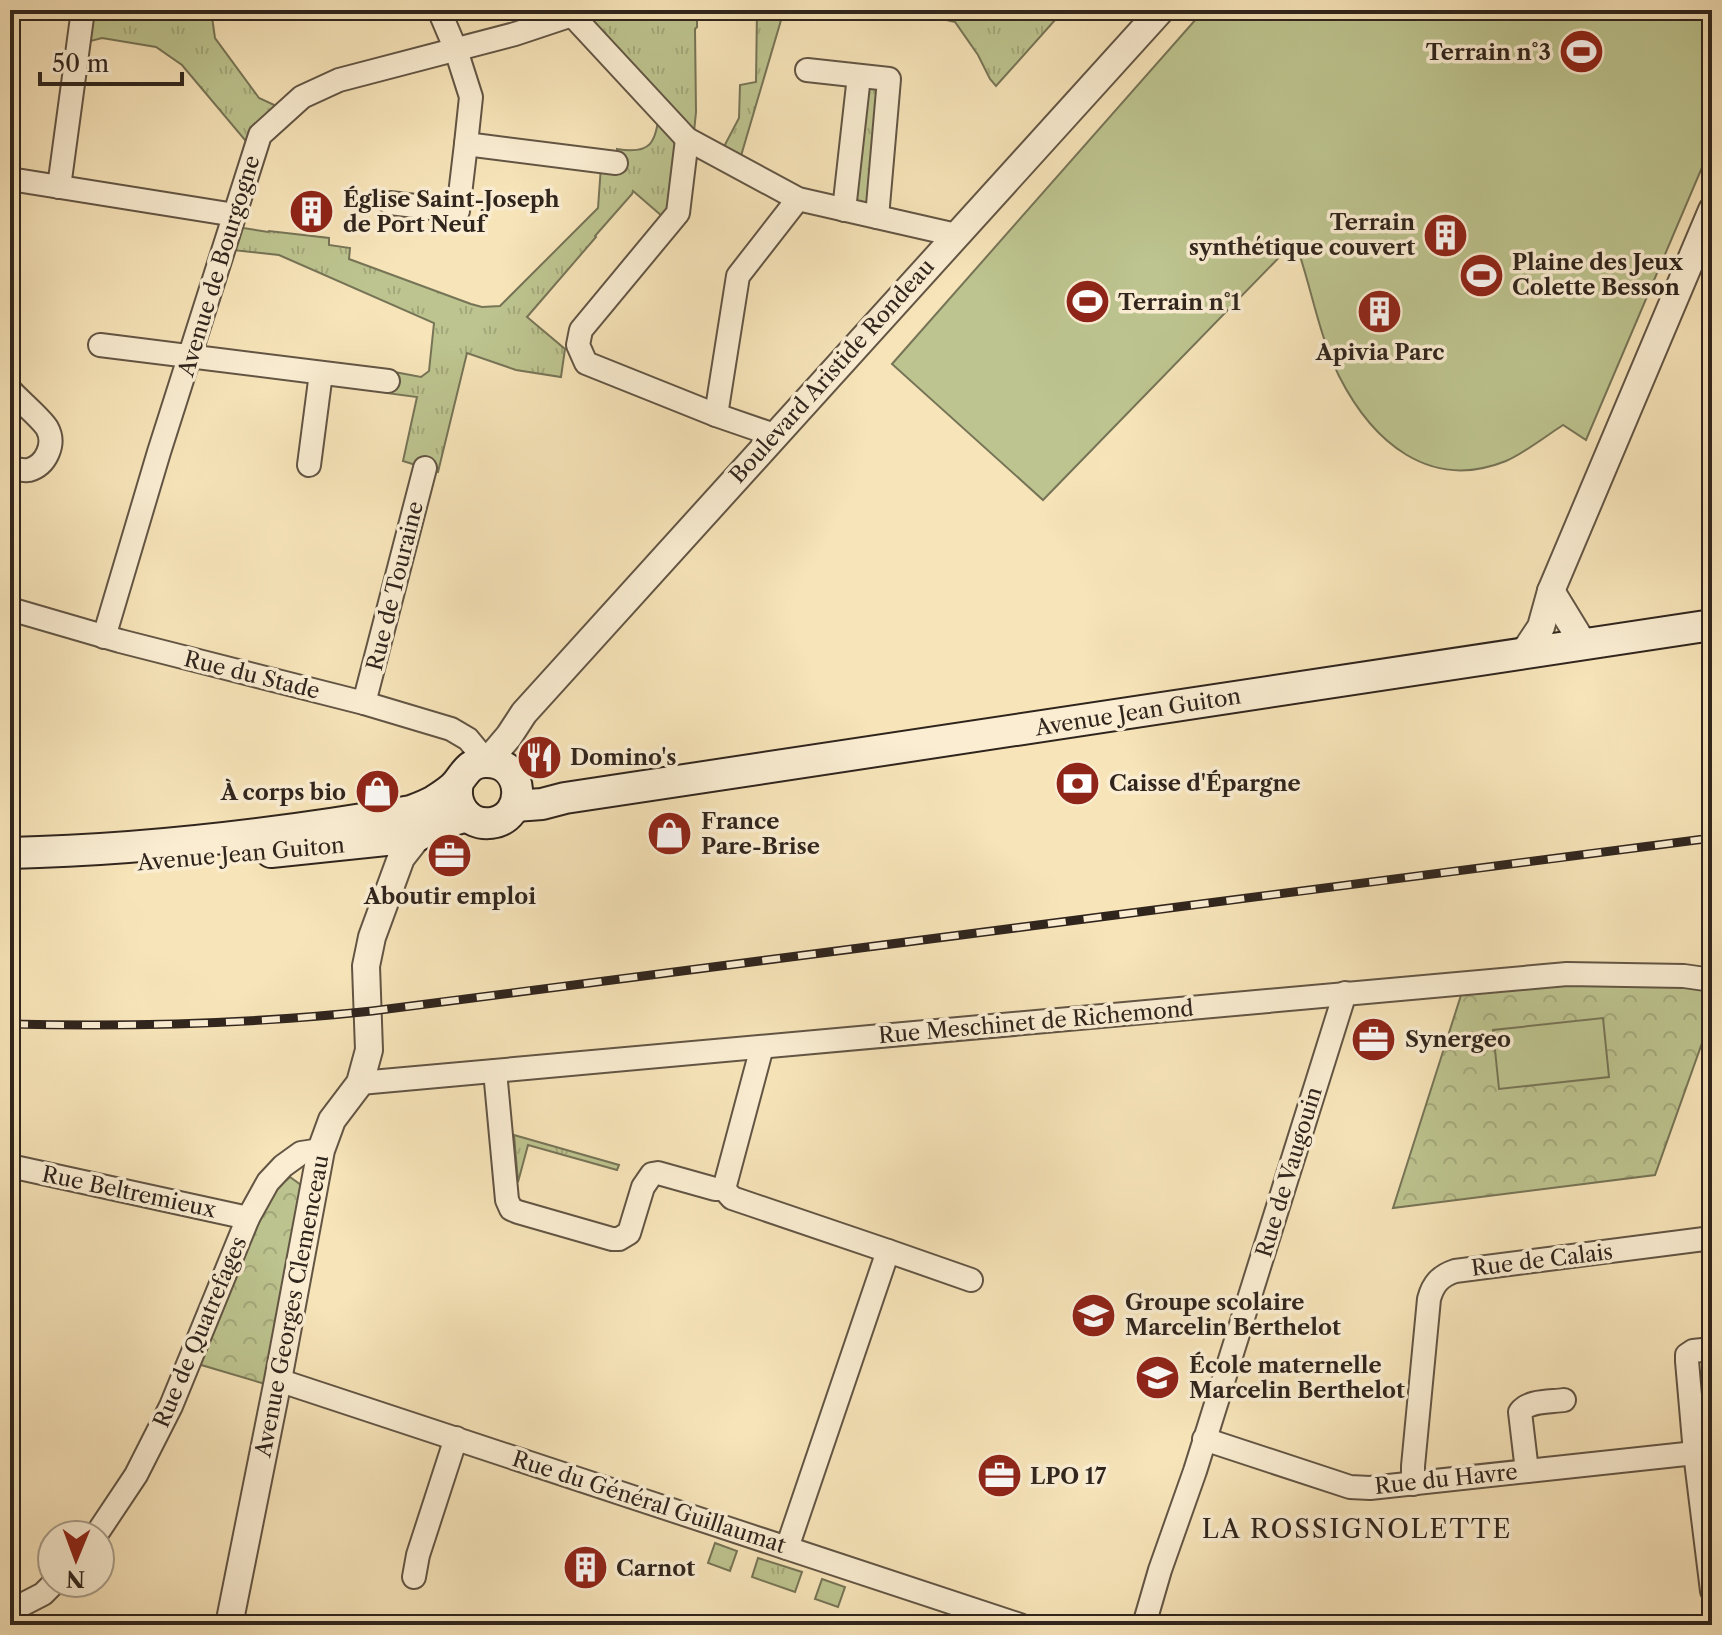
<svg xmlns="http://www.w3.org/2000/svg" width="1722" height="1635" font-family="'Libre Caslon Text',serif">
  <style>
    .grass { fill: url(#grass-tufts); stroke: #767456; stroke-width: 2 }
    .park { fill: url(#park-crowns); stroke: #767456; stroke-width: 2 }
    .garden { fill: #bdc48f; stroke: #767456; stroke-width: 2 }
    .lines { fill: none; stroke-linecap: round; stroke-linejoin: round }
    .minor-casing { stroke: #625544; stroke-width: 26 }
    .tertiary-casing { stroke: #625544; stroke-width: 30 }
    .secondary-casing { stroke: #30251d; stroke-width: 34 }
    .minor { stroke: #faedd2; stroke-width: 22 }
    .tertiary { stroke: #faedd2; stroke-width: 26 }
    .secondary { stroke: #faedd2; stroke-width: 30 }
    .rail-casing { stroke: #30251d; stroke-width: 9 }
    .rail { stroke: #faedd2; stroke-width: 6; stroke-dasharray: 18; stroke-linecap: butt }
    .labels { text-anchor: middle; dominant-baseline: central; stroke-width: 7; stroke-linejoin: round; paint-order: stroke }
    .poi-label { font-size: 22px; font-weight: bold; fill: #30251d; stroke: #faedd2; text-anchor: start }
    .street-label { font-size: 22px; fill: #30251d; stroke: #faedd2 }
    .quarter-label { font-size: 26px; letter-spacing: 2px; fill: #30251d; stroke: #faedd2 }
  </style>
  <defs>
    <pattern id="grass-tufts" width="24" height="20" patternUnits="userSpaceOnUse" patternTransform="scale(2)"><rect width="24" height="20" fill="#bdc48f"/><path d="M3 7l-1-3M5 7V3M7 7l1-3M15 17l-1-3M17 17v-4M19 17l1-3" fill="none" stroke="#a3a87b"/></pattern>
    <pattern id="park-crowns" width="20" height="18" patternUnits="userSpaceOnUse" patternTransform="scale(2)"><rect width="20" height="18" fill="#bdc48f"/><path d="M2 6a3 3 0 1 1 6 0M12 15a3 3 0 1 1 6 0" fill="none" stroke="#a3a87b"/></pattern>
  </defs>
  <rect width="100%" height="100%" fill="#f7e4b9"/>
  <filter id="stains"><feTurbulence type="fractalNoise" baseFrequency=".0025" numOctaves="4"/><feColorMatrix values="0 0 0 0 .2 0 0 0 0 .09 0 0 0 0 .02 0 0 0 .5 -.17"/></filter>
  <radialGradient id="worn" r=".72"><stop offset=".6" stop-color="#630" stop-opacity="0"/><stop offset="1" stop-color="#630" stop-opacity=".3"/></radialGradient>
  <g class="grass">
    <polygon points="83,10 211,10 215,38 259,98 287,111 255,152 182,65 156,47 102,38 79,44"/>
    <path d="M577 10H697V27L695 29 696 112 693 142 670 223 633 191 632 194 595 236 596 237 527 317 565 349 561 377 516 370 467 353 438 472 403 461 417 397 386 393 389 371 421 377 429 371 434 323 279 255 223 249 231 226 268 232 269 231 329 238V245L350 248 349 259 471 304 482 307 500 306 598 208 601 166 616 168 617 149C654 155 655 141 660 109Z"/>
    <polygon points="757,10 784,10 738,166 719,156 739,118 740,85 756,82"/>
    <polygon points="903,10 1064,10 996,86 990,79 978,55 955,22"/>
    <polygon points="859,76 889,79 877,217 844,210"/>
    <polygon points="514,1135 619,1165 617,1170 528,1145 518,1182"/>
    <polygon points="715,1543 737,1551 730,1571 708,1563"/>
    <polygon points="758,1558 802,1572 795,1592 752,1577"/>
    <polygon points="822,1579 845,1587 838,1607 815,1599"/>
  </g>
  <g class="park">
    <polygon points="1573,982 1712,988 1712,1015 1655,1175 1393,1208 1463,989"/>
    <polygon points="290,1177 301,1185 265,1384 198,1364 271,1193"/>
  </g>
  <g class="garden">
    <path d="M1204 10H1712V144L1586 440 1563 425C1546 436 1523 454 1506 461 1429 492 1372 441 1339 376 1318 333 1311 285 1295 241L1043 500 892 364Z"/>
    <polygon points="1603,1018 1609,1077 1499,1089 1493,1030"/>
  </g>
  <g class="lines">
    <defs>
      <g id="minor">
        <polyline points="439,10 456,50 471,97 466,144 616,163"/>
        <polyline points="572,15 687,139 798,199 956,235"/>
        <polyline points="807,70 889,79 877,217"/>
        <polyline points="687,139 678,213 581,330 578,345 586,363 716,415 774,435"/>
        <polyline points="10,179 235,215"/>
        <polyline points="59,187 83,10"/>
        <polyline points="390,203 458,211 466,144"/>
        <polyline points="844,210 859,76"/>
        <polyline points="100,345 388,381"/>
        <path d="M10 390C18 399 42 419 47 428 56 444 46 465 29 470 23 471 17 469 10 468"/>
        <polyline points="716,415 738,276 798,199"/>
        <polyline points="309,465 321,373"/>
        <polyline points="10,609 120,641 364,703 451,729 468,739 487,762"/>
        <polyline points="104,637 159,452 260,135 302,97 339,80 515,34 572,15 577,10"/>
        <polyline points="364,703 425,468"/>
        <polyline points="762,1047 724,1189 732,1198 888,1251 787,1548"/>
        <polyline points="495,1071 507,1200 511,1209 518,1212 612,1239 619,1239 629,1233 643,1187 652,1174 658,1173 715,1189 724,1189"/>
        <polyline points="360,1083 1567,974 1684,976 1712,980"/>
        <polyline points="10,1166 248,1218"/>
        <polyline points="888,1251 971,1280"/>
        <polyline points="1712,1349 1693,1351 1687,1355 1687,1361 1695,1453 1712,1591"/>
        <polyline points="278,1380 1020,1625"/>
        <polyline points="1204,1439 1350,1487 1370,1488 1695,1453"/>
        <path d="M1527 1471 1520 1412C1529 1400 1550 1402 1564 1400"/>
        <path d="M1413 1484V1466L1429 1299C1433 1284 1440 1276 1455 1271L1712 1238"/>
        <polyline points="96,1535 136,1475 171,1406 248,1218 268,1182 283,1166 301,1153 321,1150"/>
        <polyline points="414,1577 418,1555 456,1438"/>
        <polyline points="10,1611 43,1594 54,1583"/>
        <polyline points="1144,1625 1160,1570 1195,1471 1345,993"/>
      </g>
      <g id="tertiary">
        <polyline points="1551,591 1584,645"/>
        <polyline points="1523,654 1541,627 1551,591 1712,210"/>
        <polyline points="487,762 509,736 524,713 1161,10"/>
        <polyline points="229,1625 278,1380 321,1150 332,1120 360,1083 369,1050 366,966 372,937 401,858 419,835"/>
      </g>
      <g id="secondary">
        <polyline points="515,806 542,804 565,798 1712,625"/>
        <polyline points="271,852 405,838 419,835 431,827 467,816"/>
        <path d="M10 853C145 850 278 834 411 811 419 808 427 805 434 801 442 796 453 789 458 782 466 771 472 761 487 762 525 762 528 818 491 823 467 826 453 804 458 783"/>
      </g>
    </defs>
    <use href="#minor" class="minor-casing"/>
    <use href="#tertiary" class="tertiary-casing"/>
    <use href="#secondary" class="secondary-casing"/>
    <use href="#minor" class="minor"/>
    <use href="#tertiary" class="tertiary"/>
    <use href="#secondary" class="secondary"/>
    <defs>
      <path id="rail" d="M10 1024C131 1027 251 1024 372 1011L1712 838"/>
    </defs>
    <use href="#rail" class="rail-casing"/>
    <use href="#rail" class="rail"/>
  </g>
  <defs>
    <symbol id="stadium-disc" viewBox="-11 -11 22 22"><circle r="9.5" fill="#8f2418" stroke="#faedd2"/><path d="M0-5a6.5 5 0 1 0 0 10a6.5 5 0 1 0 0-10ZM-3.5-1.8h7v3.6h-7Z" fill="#fff"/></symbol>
    <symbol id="building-disc" viewBox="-11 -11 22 22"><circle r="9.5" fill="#8f2418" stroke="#faedd2"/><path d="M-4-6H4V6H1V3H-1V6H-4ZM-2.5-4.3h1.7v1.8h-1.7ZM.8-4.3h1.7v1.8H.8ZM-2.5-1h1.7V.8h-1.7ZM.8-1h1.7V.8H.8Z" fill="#fff"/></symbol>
    <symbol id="restaurant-disc" viewBox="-11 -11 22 22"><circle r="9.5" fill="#8f2418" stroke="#faedd2"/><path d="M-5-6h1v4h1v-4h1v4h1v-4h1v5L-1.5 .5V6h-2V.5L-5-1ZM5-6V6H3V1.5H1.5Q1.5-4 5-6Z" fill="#fff"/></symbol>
    <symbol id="bank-disc" viewBox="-11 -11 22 22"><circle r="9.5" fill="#8f2418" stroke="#faedd2"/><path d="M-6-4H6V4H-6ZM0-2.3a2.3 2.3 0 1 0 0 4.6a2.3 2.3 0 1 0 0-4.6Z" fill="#fff"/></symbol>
    <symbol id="shop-disc" viewBox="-11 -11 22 22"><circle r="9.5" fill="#8f2418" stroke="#faedd2"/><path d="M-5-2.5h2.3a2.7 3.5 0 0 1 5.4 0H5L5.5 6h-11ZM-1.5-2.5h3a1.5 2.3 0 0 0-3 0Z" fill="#fff"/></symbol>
    <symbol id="office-disc" viewBox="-11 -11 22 22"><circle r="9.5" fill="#8f2418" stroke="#faedd2"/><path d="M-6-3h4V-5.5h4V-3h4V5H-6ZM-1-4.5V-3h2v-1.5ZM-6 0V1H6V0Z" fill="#fff"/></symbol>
    <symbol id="school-disc" viewBox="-11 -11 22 22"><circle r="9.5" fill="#8f2418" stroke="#faedd2"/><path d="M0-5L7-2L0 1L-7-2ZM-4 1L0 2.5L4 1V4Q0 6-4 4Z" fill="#fff"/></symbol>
  </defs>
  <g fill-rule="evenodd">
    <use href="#stadium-disc" x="1556" y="26" width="51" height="51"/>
    <use href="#building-disc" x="286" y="186" width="51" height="51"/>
    <use href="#building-disc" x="1420" y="210" width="51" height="51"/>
    <use href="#stadium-disc" x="1456" y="250" width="51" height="51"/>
    <use href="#stadium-disc" x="1062" y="276" width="51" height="51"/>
    <use href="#building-disc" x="1354" y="286" width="51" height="51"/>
    <use href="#restaurant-disc" x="514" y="732" width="51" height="51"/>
    <use href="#bank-disc" x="1052" y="758" width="51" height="51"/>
    <use href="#shop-disc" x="352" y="766" width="51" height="51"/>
    <use href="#shop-disc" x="644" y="808" width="51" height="51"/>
    <use href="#office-disc" x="424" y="830" width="51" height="51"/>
    <use href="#office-disc" x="1348" y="1014" width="51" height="51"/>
    <use href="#school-disc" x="1068" y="1290" width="51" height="51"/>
    <use href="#school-disc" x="1132" y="1352" width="51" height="51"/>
    <use href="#office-disc" x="974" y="1450" width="51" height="51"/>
    <use href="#building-disc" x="560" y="1542" width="51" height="51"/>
  </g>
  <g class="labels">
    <g class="poi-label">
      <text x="1551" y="52" text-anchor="end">Terrain n°3</text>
      <text x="343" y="199">Église Saint-Joseph<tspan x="343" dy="25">de Port Neuf</tspan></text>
      <text x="1415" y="222" text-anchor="end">Terrain<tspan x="1415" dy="25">synthétique couvert</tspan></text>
      <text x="1512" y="262">Plaine des Jeux<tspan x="1512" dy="25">Colette Besson</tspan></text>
      <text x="1118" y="302">Terrain n°1</text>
      <text x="1380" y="352" text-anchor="middle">Apivia Parc</text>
      <text x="570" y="757">Domino's</text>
      <text x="1109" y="783">Caisse d'Épargne</text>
      <text x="346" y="792" text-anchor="end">À corps bio</text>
      <text x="701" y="821">France<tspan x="701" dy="25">Pare-Brise</tspan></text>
      <text x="450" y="896" text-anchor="middle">Aboutir emploi</text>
      <text x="1405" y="1039">Synergeo</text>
      <text x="1125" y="1302">Groupe scolaire<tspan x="1125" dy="25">Marcelin Berthelot</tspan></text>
      <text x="1189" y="1365">École maternelle<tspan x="1189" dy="25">Marcelin Berthelot</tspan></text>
      <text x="1030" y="1476">LPO 17</text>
      <text x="616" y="1568">Carnot</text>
    </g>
    <g class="street-label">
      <text transform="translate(219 266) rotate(-73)">Avenue de Bourgogne</text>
      <text transform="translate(832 371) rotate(-48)">Boulevard Aristide Rondeau</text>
      <text transform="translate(395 586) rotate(-76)">Rue de Touraine</text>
      <text transform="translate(252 675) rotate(14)">Rue du Stade</text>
      <text transform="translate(1138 712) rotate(-9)">Avenue Jean Guiton</text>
      <text transform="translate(241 854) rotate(-5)">Avenue Jean Guiton</text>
      <text transform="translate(1036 1022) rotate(-5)">Rue Meschinet de Richemond</text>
      <text transform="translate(1289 1172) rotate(-73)">Rue de Vaugouin</text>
      <text transform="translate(129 1192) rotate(12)">Rue Beltremieux</text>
      <text transform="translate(1542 1260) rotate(-7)">Rue de Calais</text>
      <text transform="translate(292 1306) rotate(-79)">Avenue Georges Clemenceau</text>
      <text transform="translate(200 1332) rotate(-67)">Rue de Quatrefages</text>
      <text transform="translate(1446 1479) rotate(-6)">Rue du Havre</text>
      <text transform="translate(649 1502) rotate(18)">Rue du Général Guillaumat</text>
    </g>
    <g class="quarter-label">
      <text x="1357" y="1529">LA ROSSIGNOLETTE</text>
    </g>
  </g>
  <rect width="1722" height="1635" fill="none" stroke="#f7e4b9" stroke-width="40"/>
  <rect x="12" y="12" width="1698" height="1611" fill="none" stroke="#30251d" stroke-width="4"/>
  <rect x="20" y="20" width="1682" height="1595" fill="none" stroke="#30251d" stroke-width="2"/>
  <g transform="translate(76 1559) rotate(181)"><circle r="38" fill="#faedd2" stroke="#a99d8a" stroke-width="2"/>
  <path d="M0-6L14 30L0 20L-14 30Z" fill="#8f2418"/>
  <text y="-12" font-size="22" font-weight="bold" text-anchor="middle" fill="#30251d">N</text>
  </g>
  <path d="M40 72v12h142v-12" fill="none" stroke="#30251d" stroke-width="4"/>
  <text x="52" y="72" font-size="24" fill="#30251d" stroke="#faedd2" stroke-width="6" paint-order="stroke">50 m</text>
  <rect width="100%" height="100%" filter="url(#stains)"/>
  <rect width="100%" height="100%" fill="url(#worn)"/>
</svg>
